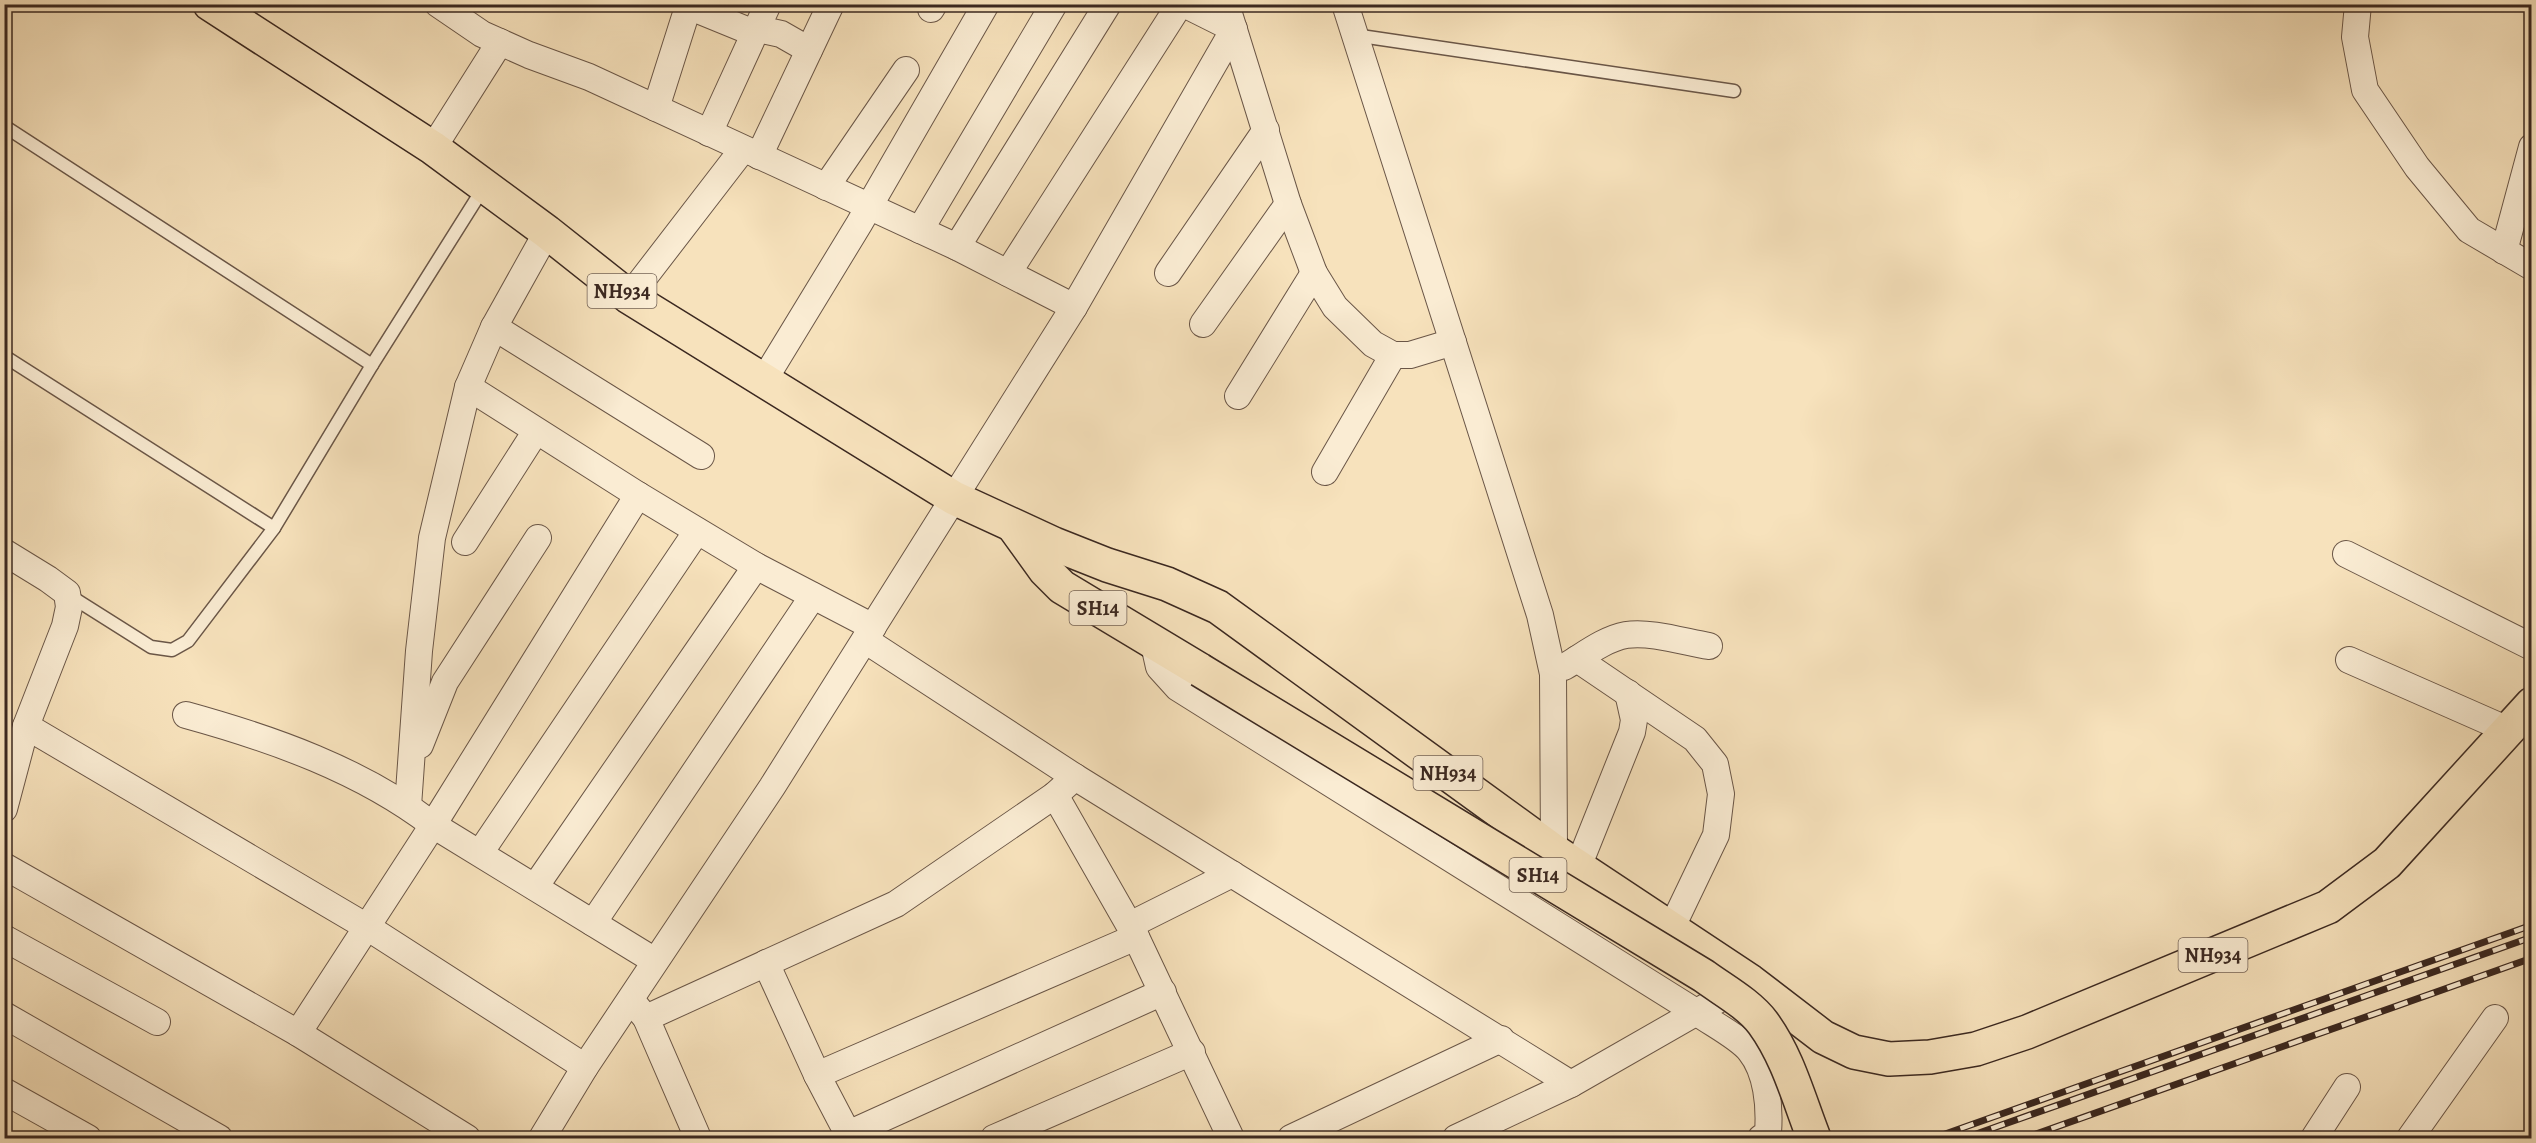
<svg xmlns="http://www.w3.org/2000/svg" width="2536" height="1143" font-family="Alegreya,serif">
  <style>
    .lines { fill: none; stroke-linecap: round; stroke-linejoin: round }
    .service-casing { stroke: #6a5647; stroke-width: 15 }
    .minor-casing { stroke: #6a5647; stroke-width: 28 }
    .primary-casing { stroke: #3b2820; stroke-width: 36 }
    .trunk-casing { stroke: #3b2820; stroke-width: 36 }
    .service { stroke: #faecd3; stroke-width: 12 }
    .minor { stroke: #faecd3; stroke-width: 26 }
    .primary { stroke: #f7e2bc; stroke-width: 33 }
    .trunk { stroke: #f7e2bc; stroke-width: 33 }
    .rail-casing { stroke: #3b2820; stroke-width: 7 }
    .rail { stroke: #faecd3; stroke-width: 4.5; stroke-dasharray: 14; stroke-linecap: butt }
    .primary-bridge-casing { stroke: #3b2820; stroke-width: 36; stroke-linecap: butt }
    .primary-bridge { stroke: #f7e2bc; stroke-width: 33 }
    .labels { text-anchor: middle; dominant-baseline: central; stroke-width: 6; stroke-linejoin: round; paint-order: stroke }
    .shield { fill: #faecd3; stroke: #746356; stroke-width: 1.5 }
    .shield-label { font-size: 20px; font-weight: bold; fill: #3b2820 }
  </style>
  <rect width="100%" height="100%" fill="#f7e2bc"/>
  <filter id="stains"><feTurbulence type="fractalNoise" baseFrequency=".00333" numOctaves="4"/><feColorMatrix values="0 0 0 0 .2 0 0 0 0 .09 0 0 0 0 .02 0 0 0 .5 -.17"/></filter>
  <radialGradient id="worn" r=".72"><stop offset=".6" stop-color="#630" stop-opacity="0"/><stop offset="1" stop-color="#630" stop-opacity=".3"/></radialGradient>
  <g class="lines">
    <defs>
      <g id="service">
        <polyline points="1354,35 1734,91"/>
        <polyline points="4,126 372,365"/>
        <polyline points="4,356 274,528"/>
        <polyline points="67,594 151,647 172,650 188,641 274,528 372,365 484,187"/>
      </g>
      <g id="minor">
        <polyline points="438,4 482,34 529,55 589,77 957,247 1074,307"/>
        <polyline points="1226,4 1288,204 1314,273 1335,307 1373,344 1393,355 1410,355 1453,342"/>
        <polyline points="1345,4 1540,615 1553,674 1554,851"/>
        <polyline points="2358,4 2355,37 2365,90 2417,167 2469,230 2532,267"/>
        <polyline points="688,6 754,33 758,29 781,34 809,50"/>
        <polyline points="931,9 934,4"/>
        <polyline points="656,108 689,4"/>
        <polyline points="709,133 768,4"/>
        <polyline points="433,148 500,42"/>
        <polyline points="759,156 831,4"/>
        <polyline points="826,187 906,70"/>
        <polyline points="920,230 1054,4"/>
        <polyline points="957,247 1108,4"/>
        <polyline points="2504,251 2532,147"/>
        <polyline points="1008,273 1180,4"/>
        <polyline points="1168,273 1266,130"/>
        <polyline points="629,297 743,149"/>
        <polyline points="1203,324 1288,204"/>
        <polyline points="494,327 701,456"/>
        <polyline points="764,380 859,224 986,4"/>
        <polyline points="468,387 638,495 756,566 873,627"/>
        <polyline points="1238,396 1314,273"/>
        <polyline points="1325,472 1393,355"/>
        <polyline points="465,542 536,431"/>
        <polyline points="4,552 48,579 67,593 69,607 65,626 26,726 4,809"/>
        <polyline points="2346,554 2532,647"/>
        <polyline points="865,640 1075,777 1571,1084"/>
        <path d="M1153 640 1159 667 1178 688 1696 1012C1711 1023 1739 1037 1750 1051 1767 1072 1770 1106 1768 1133L1761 1138"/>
        <polyline points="1577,659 1695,739 1715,764 1721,794 1716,835 1671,929"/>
        <polyline points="2349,660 2508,730"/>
        <path d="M1564 667C1583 656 1604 639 1626 635 1650 631 1685 642 1709 646"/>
        <path d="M186 715C273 739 361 770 433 825L638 495"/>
        <polyline points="26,726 367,927 585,1067"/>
        <polyline points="420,745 445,682 538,538"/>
        <polyline points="1055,795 1136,937 1231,1138"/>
        <polyline points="408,806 419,651 432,538 468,387 494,327 547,232"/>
        <polyline points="480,853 697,531"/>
        <polyline points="4,866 298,1033 467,1138"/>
        <polyline points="1578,867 1632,732 1634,720 1628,693"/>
        <polyline points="535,887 756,566"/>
        <polyline points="593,923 813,596"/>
        <polyline points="1130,925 1232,874"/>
        <polyline points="4,938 157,1022"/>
        <polyline points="766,963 817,1075 850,1138"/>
        <polyline points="636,1006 646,1018 698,1138"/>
        <polyline points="4,1015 219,1138"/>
        <polyline points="646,1018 896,904 1055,795 1075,777"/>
        <polyline points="298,1033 433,825 655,961"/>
        <polyline points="817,1075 1136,937"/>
        <polyline points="4,1091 88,1138"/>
        <polyline points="848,1134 1163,992"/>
        <polyline points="542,1138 585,1067 772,787 1074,307 1234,29 1184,4"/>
        <polyline points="994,1138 1192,1052"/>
        <polyline points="1291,1138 1501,1039"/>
        <polyline points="1456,1138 1571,1084 1744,985"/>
        <polyline points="2314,1138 2347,1087"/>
        <polyline points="2410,1138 2495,1018"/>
      </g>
      <polyline id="primary" points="1014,527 1045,570 1062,587 1200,670"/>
      <polyline id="trunk" points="210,4 433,148 547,232 629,297 954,498 1054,544 1107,565 1167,584 1218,607 1554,851 1750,981 1823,1037 1854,1052 1889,1059 1930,1057 1976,1049 2027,1032 2328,907 2387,863 2532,704"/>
    </defs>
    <use href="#service" class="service-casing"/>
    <use href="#minor" class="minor-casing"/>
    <use href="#primary" class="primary-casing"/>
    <use href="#trunk" class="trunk-casing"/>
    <use href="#service" class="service"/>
    <use href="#minor" class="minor"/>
    <use href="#primary" class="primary"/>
    <use href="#trunk" class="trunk"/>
    <defs>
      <g id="rail">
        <polyline points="1934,1138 2532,925"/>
        <polyline points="1965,1138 2532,937"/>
        <polyline points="2025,1138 2532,958"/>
      </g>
    </defs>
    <use href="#rail" class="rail-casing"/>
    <use href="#rail" class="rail"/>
    <defs>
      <path id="primary-bridge" d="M1200 670 1704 976C1723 990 1749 1004 1763 1023 1788 1057 1799 1100 1814 1138"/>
    </defs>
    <use href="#primary-bridge" class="primary-bridge-casing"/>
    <use href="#primary-bridge" class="primary-bridge"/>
  </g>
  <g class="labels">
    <g class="shield">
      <rect x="587.5" y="274" width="69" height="34" rx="4.5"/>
      <rect x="1069.5" y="591" width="57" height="34" rx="4.5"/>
      <rect x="1413.5" y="756" width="69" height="34" rx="4.5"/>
      <rect x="1509.5" y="858" width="57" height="34" rx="4.5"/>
      <rect x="2178.5" y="938" width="69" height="34" rx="4.5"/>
    </g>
    <g class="shield-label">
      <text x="622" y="291">NH934</text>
      <text x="1098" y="608">SH14</text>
      <text x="1448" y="773">NH934</text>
      <text x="1538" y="875">SH14</text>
      <text x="2213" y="955">NH934</text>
    </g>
  </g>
  <rect width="2536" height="1143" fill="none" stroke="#f7e2bc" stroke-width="24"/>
  <rect x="6" y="6" width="2524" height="1131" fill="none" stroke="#3b2820" stroke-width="3"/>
  <rect x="12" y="12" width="2512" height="1119" fill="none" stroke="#3b2820" stroke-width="1.5"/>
  <rect width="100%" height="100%" filter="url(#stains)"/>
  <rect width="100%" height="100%" fill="url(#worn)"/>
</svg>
